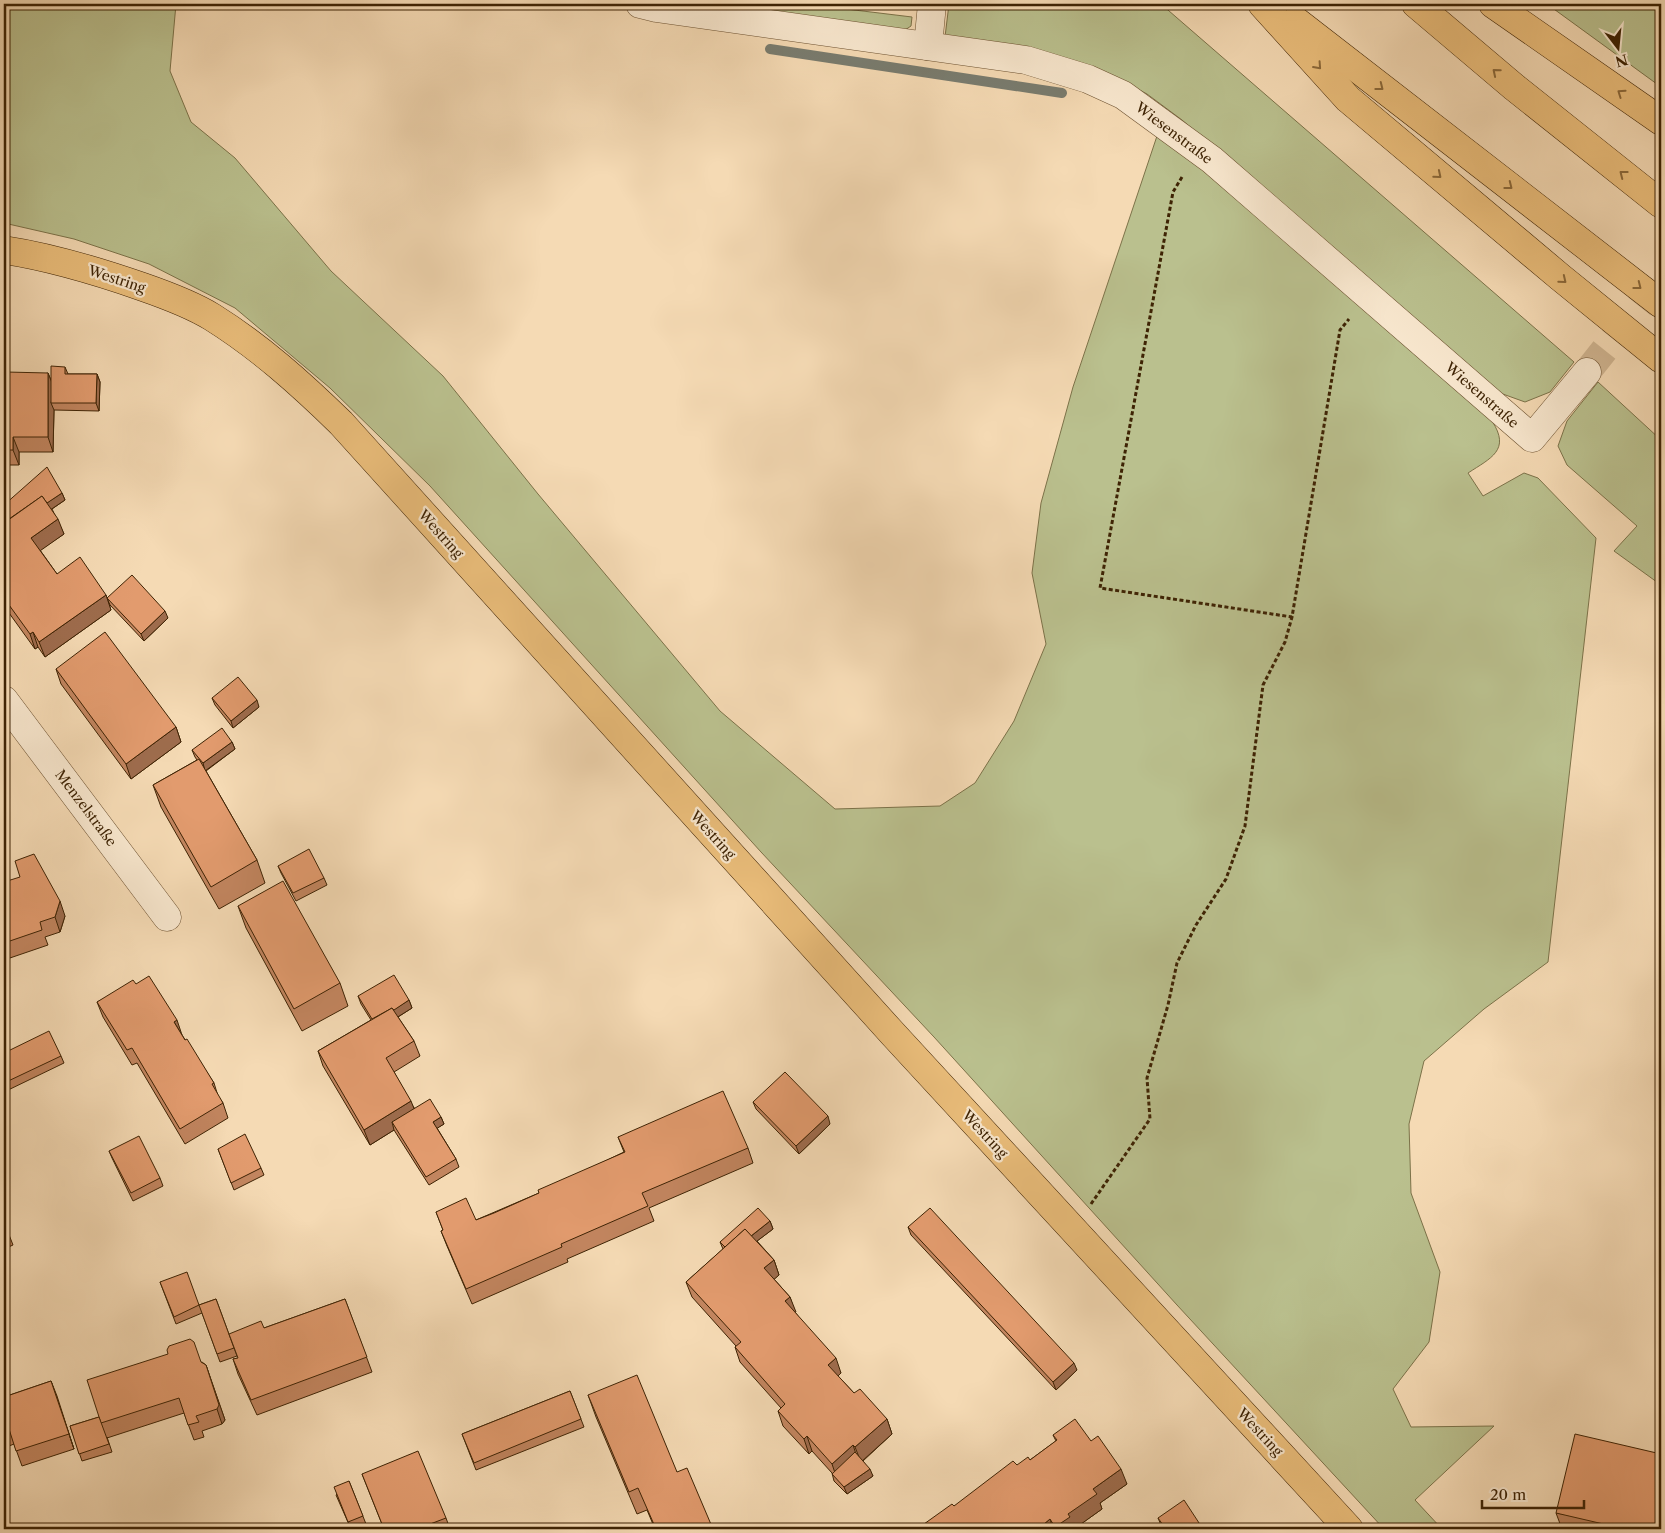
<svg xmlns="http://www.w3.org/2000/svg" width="1665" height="1533" font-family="'Libre Caslon Text',serif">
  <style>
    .green { fill: #bac08e; stroke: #7c7249 }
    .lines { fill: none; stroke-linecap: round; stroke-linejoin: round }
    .stream { stroke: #797c6f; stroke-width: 10 }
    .minor-tunnel { stroke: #d0b591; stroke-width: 28; stroke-dasharray: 28 14; stroke-linecap: butt }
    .minor-casing { stroke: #6c5130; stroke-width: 29 }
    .major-casing { stroke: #3e2304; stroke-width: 29 }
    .highway-casing { stroke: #3e2304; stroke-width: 29 }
    .path { stroke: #3e2304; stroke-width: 3; stroke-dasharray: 4 2.5; stroke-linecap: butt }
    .minor { stroke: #f8e7ce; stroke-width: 28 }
    .major { stroke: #eabd7a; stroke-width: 28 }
    .highway { stroke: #eabd7a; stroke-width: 28 }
    .wall { fill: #c2855f; stroke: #3e2304 }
    .shaded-wall { fill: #9e6c4d; stroke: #3e2304 }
    .building { fill: #e29b6e; stroke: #3e2304 }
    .oneway { stroke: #8b6839 }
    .labels { text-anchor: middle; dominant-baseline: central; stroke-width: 4.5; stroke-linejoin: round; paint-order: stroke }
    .street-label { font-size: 14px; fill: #3e2304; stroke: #f8e7ce }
  </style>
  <rect width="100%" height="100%" fill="#f5dab4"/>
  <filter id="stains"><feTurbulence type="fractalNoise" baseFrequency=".004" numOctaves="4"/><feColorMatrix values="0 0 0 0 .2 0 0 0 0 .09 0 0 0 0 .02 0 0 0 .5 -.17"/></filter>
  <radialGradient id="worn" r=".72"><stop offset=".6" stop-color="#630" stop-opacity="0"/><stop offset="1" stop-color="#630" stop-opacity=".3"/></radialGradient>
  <g class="green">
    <path d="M4 4H176L170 71 191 122 235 158 331 271 443 376 538 494 720 711 835 809 940 806 975 783 1014 721 1046 644 1032 573 1041 503 1073 387 1158 133 1185 153 1492 421C1511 450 1491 458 1468 473L1483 496 1524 473 1538 478 1596 538 1548 962 1484 1009 1424 1061 1409 1124 1411 1193 1440 1272 1429 1342 1393 1389 1411 1427 1494 1426 1415 1500 1442 1529H1384L1177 1305 934 1037 761 852 430 486 330 388 235 308 149 264 74 239 4 223Z"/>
    <polygon points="731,4 805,4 912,17 911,26 902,32 735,8"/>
    <polygon points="949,4 1161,4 1574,362 1550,392 1525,402 1500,393 1182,120 1147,94 1105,72 945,37"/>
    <polygon points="1547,4 1661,4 1661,87"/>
    <polygon points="1598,382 1661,440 1661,585 1614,551 1637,526 1567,465 1558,446 1567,421"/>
  </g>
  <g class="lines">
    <g class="stream">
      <polyline points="1656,4 1661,8"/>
      <polyline points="770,49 1062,93"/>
    </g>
    <polyline class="minor-tunnel" points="1587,372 1661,279"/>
    <defs>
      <g id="minor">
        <polyline points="640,4 656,8 1026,60 1088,79 1123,95 1212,160 1532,438 1587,372"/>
        <polyline points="928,46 932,4"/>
        <polyline points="4,700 167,917"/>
      </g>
      <path id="major" d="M4 250C51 257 97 271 143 287 166 295 191 304 212 317 260 347 301 384 341 423L893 1034 1349 1529"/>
      <g id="highway">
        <polyline points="1262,4 1348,99 1560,277 1661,359"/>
        <polyline points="1416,4 1514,87 1661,204"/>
        <polyline points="1493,4 1661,121"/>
        <polyline points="1296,21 1661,304"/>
      </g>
    </defs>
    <use href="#minor" class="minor-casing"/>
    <use href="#major" class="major-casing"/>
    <use href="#highway" class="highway-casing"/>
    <g class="path">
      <polyline points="1182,177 1173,192 1100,588 1292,617"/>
      <polyline points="1091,1204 1150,1119 1147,1078 1168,1005 1177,963 1196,925 1226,879 1245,826 1263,685 1285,642 1292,617 1340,330 1349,319"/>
    </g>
    <use href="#minor" class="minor"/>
    <use href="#major" class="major"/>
    <use href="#highway" class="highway"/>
  </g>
  <g class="wall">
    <polygon points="65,367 68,374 97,374 100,382 99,411 54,410 53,452 19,452 19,465 4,465 4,383 6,383 48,373 51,380"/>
    <polygon points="62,493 65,500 52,509 64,534 40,550 57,574 106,595 111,610 45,657 38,647 35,649 4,606 4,523 7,520 4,515 4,505"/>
    <polygon points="107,598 168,618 144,641 110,605"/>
    <polygon points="56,669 176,727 181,742 131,779 61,684"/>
    <polygon points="212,698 259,707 233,728 215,705"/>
    <polygon points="232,742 235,749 206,771 257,860 265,883 219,909 161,807 153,785 197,760 195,757 192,750"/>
    <polygon points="278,866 324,878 327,885 296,901 281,873"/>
    <polygon points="4,882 65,916 60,932 45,937 48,945 4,960"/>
    <polygon points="238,906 340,983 348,1006 302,1031 246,928"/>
    <polygon points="136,984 182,1035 214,1083 218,1096 223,1103 228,1118 185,1144 137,1063 132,1065 103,1017 97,1002"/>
    <polygon points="358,996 409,1000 412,1008 398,1017 414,1041 420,1056 394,1072 414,1108 441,1117 444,1124 437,1128 456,1159 459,1167 429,1185 394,1130 370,1145 323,1066 318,1051 371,1020 361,1004"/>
    <polygon points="4,1053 61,1056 64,1063 4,1092"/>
    <polygon points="753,1102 830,1124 799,1154 756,1109"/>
    <polygon points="618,1137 748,1148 753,1163 649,1208 654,1221 567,1259 568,1262 472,1304 447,1246 441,1231 443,1230 436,1212 476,1220 539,1193 624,1152"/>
    <polygon points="218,1149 261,1168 264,1175 234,1190"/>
    <polygon points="109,1151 160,1178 163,1186 133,1201 112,1158"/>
    <polygon points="770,1221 773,1229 757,1241 774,1260 779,1275 774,1279 790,1297 795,1312 841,1373 838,1376 854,1393 887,1419 892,1434 863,1461 873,1476 847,1494 834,1481 832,1473 812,1451 809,1454 783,1426 778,1411 781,1408 740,1362 735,1347 736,1346 692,1297 686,1282 723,1249 720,1242"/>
    <polygon points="4,1222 13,1245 4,1249"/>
    <polygon points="908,1227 1077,1370 1056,1390 911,1235"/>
    <polygon points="160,1282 199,1305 216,1299 237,1356 220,1362 202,1313 176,1324"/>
    <polygon points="345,1299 372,1372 257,1415 238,1374 233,1359 238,1358 264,1328"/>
    <polygon points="202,1362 206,1365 211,1380 225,1420 222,1424 202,1431 204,1437 194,1440 184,1413 107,1438 107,1437 112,1452 82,1461 70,1426 99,1417"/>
    <polygon points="51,1381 74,1449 22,1466 14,1444 4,1448 4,1397"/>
    <polygon points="570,1391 584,1427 476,1470 462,1434"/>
    <polygon points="588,1395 677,1472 713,1529 655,1529 647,1510 637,1514 596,1417"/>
    <polygon points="1053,1435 1091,1441 1127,1484 1100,1503 1102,1509 1074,1529 1075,1529 917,1529 1030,1460 1056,1441"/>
    <polygon points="362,1474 446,1518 450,1529 384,1529"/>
    <polygon points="349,1481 366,1524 353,1529 351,1529 336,1495"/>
    <polygon points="1556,1513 1661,1529 1562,1529"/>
    <polygon points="1158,1518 1203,1529 1164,1529 1161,1525"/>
  </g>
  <g class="shaded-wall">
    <polygon points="48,373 54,388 51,403 54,410 53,452 48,437"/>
    <polygon points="97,374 100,382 99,411 96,403"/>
    <polygon points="13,437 19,452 19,465 13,450"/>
    <polygon points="62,493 65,500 16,533 13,525"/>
    <polygon points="58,519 64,534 37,553 31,538"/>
    <polygon points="106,595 111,610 45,657 39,642"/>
    <polygon points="165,611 168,618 144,641 141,634"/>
    <polygon points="33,632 38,647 35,649 30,634"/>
    <polygon points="257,700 259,707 233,728 231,721"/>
    <polygon points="176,727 181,742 131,779 126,764"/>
    <polygon points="232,742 235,749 205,771 203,763"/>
    <polygon points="60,901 65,916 60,932 55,917"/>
    <polygon points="409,1000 412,1008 377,1030 374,1022"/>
    <polygon points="177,1020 182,1035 174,1022"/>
    <polygon points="411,1101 417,1116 392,1122 394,1130 370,1145 364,1130"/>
    <polygon points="828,1116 830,1124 799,1154 796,1146"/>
    <polygon points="441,1117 444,1124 436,1129 433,1122"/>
    <polygon points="770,1221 773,1229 732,1260 730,1253"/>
    <polygon points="774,1260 779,1275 770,1283 764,1268"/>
    <polygon points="790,1297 796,1312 791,1316 785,1301"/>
    <polygon points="836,1358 841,1373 834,1380 828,1365"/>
    <polygon points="1074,1363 1077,1370 1056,1390 1053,1382"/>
    <polygon points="206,1365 225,1420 222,1424 217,1409"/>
    <polygon points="51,1381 57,1396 74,1449 69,1434"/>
    <polygon points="887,1419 892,1434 861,1462 855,1447"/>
    <polygon points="807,1436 812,1451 809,1454 804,1439"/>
    <polygon points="853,1445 858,1460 837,1479 832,1464"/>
    <polygon points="870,1469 873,1476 847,1494 844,1487"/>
    <polygon points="1121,1469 1127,1484 1100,1503 1102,1509 1074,1529 1075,1529 1056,1529 1055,1527 1093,1489"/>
    <polygon points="1050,1519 1053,1529 1038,1529"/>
  </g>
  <g class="building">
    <polygon points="51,366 65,367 65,374 97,374 96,403 51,403"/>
    <polygon points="6,372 48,373 48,437 13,437 13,450 4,450 4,383 6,383"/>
    <polygon points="47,467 62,493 47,503 42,496 9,519 4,511 4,505"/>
    <polygon points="42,496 58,519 31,538 57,574 80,557 106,595 39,642 33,632 30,634 4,598 4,523"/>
    <polygon points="132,575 165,611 141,634 107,598"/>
    <polygon points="105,632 176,727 126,764 56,669"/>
    <polygon points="238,677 257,700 231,721 212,698"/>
    <polygon points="222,728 232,742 203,763 192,750"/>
    <polygon points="199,759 257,860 211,887 153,785"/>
    <polygon points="309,849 324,878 293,893 278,866"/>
    <polygon points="34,854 60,901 55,917 40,922 42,930 4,943 4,882 20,877 15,861"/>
    <polygon points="283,881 340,983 294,1009 238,906"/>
    <polygon points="394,975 409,1000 394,1010 392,1008 372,1019 358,996"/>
    <polygon points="149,976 177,1020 174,1022 185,1040 187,1039 214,1083 212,1084 223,1103 180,1129 132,1048 127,1050 97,1002 133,980 136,984"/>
    <polygon points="392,1008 414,1041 386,1058 411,1101 364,1130 318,1051"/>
    <polygon points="49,1031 61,1056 4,1083 4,1053"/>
    <polygon points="785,1072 828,1116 796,1146 753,1102"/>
    <polygon points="723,1091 748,1148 642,1193 648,1206 561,1244 562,1247 466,1289 441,1231 443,1230 436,1212 466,1198 476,1220 494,1213 539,1193 538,1190 625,1152 618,1137"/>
    <polygon points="430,1099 441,1117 433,1122 456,1159 426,1177 392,1122"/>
    <polygon points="245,1134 261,1168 231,1183 218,1149"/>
    <polygon points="139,1136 160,1178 131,1193 109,1151"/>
    <polygon points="758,1208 770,1221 751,1236 745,1229 725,1247 720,1242"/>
    <polygon points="930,1208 1074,1363 1053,1382 908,1227"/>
    <polygon points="4,1222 7,1230 4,1232"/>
    <polygon points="745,1229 774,1260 764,1268 790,1297 785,1301 836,1358 828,1365 854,1393 860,1389 887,1419 855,1447 853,1445 832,1464 807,1436 804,1439 778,1411 785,1404 735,1347 741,1342 686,1282"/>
    <polygon points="187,1272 199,1305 174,1317 160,1282"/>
    <polygon points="216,1299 234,1348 217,1354 199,1305"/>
    <polygon points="345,1299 367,1357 251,1400 233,1359 238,1358 229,1334 261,1321 264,1328"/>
    <polygon points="190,1339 194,1342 201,1362 206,1365 219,1405 217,1409 196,1416 199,1422 188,1425 179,1398 101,1423 87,1380 168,1354 167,1350 169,1346"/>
    <polygon points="637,1375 677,1472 687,1468 713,1529 656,1529 638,1488 629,1492 588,1395"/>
    <polygon points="51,1381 69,1434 16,1451 9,1429 4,1431 4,1397"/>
    <polygon points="570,1391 581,1419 474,1463 462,1434"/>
    <polygon points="99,1417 109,1444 79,1454 70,1426"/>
    <polygon points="1075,1419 1091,1441 1098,1436 1121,1469 1093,1489 1097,1494 1068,1514 1070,1517 1055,1527 1050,1519 1038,1529 917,1529 952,1504 954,1506 1013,1461 1017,1465 1028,1457 1030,1460 1057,1440 1053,1435"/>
    <polygon points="1575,1434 1661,1454 1661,1529 1625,1529 1556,1513"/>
    <polygon points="418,1451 446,1518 417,1529 384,1529 362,1474"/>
    <polygon points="855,1452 870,1469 844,1487 832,1474"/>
    <polygon points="349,1481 363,1516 348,1522 334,1487"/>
    <polygon points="1184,1500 1203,1529 1166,1529 1158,1518"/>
    <polygon points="913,1526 915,1529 909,1529"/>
  </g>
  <defs><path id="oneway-chevron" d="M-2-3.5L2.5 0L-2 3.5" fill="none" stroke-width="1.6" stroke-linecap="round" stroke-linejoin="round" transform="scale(1.25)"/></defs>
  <g class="oneway">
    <use href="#oneway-chevron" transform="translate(1318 66) rotate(48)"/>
    <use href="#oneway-chevron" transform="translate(1496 72) rotate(-140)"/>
    <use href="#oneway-chevron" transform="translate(1380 87) rotate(38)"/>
    <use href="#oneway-chevron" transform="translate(1621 93) rotate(-145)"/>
    <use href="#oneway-chevron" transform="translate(1623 174) rotate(-142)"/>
    <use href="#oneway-chevron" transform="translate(1438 175) rotate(40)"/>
    <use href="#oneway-chevron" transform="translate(1509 186) rotate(38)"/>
    <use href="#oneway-chevron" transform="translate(1563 280) rotate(39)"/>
    <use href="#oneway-chevron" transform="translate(1638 286) rotate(38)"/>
  </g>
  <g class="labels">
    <g class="street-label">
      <text transform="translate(1174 133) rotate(37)">Wiesenstraße</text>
      <text transform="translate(117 279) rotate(18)">Westring</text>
      <text transform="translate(1482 395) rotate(41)">Wiesenstraße</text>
      <text transform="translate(441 534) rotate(48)">Westring</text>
      <text transform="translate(86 808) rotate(53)">Menzelstraße</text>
      <text transform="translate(713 835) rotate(48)">Westring</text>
      <text transform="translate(985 1134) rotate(47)">Westring</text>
      <text transform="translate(1260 1432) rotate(47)">Westring</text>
    </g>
  </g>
  <rect width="1665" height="1533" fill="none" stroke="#f5dab4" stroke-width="20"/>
  <rect x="5" y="5" width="1655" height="1523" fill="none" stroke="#3e2304" stroke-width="2.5"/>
  <rect x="10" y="10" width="1645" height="1513" fill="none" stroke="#3e2304"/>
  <g transform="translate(1618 48) rotate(164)" stroke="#f8e7ce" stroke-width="4" paint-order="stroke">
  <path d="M0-4L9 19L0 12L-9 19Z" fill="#3e2304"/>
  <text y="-8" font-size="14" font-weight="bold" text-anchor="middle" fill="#3e2304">N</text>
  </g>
  <path d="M1482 1500v8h102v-8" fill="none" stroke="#3e2304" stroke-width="2.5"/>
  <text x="1490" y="1500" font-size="15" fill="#3e2304" stroke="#f8e7ce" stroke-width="4" paint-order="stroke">20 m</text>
  <rect width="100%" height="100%" filter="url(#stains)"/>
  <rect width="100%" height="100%" fill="url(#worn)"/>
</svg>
